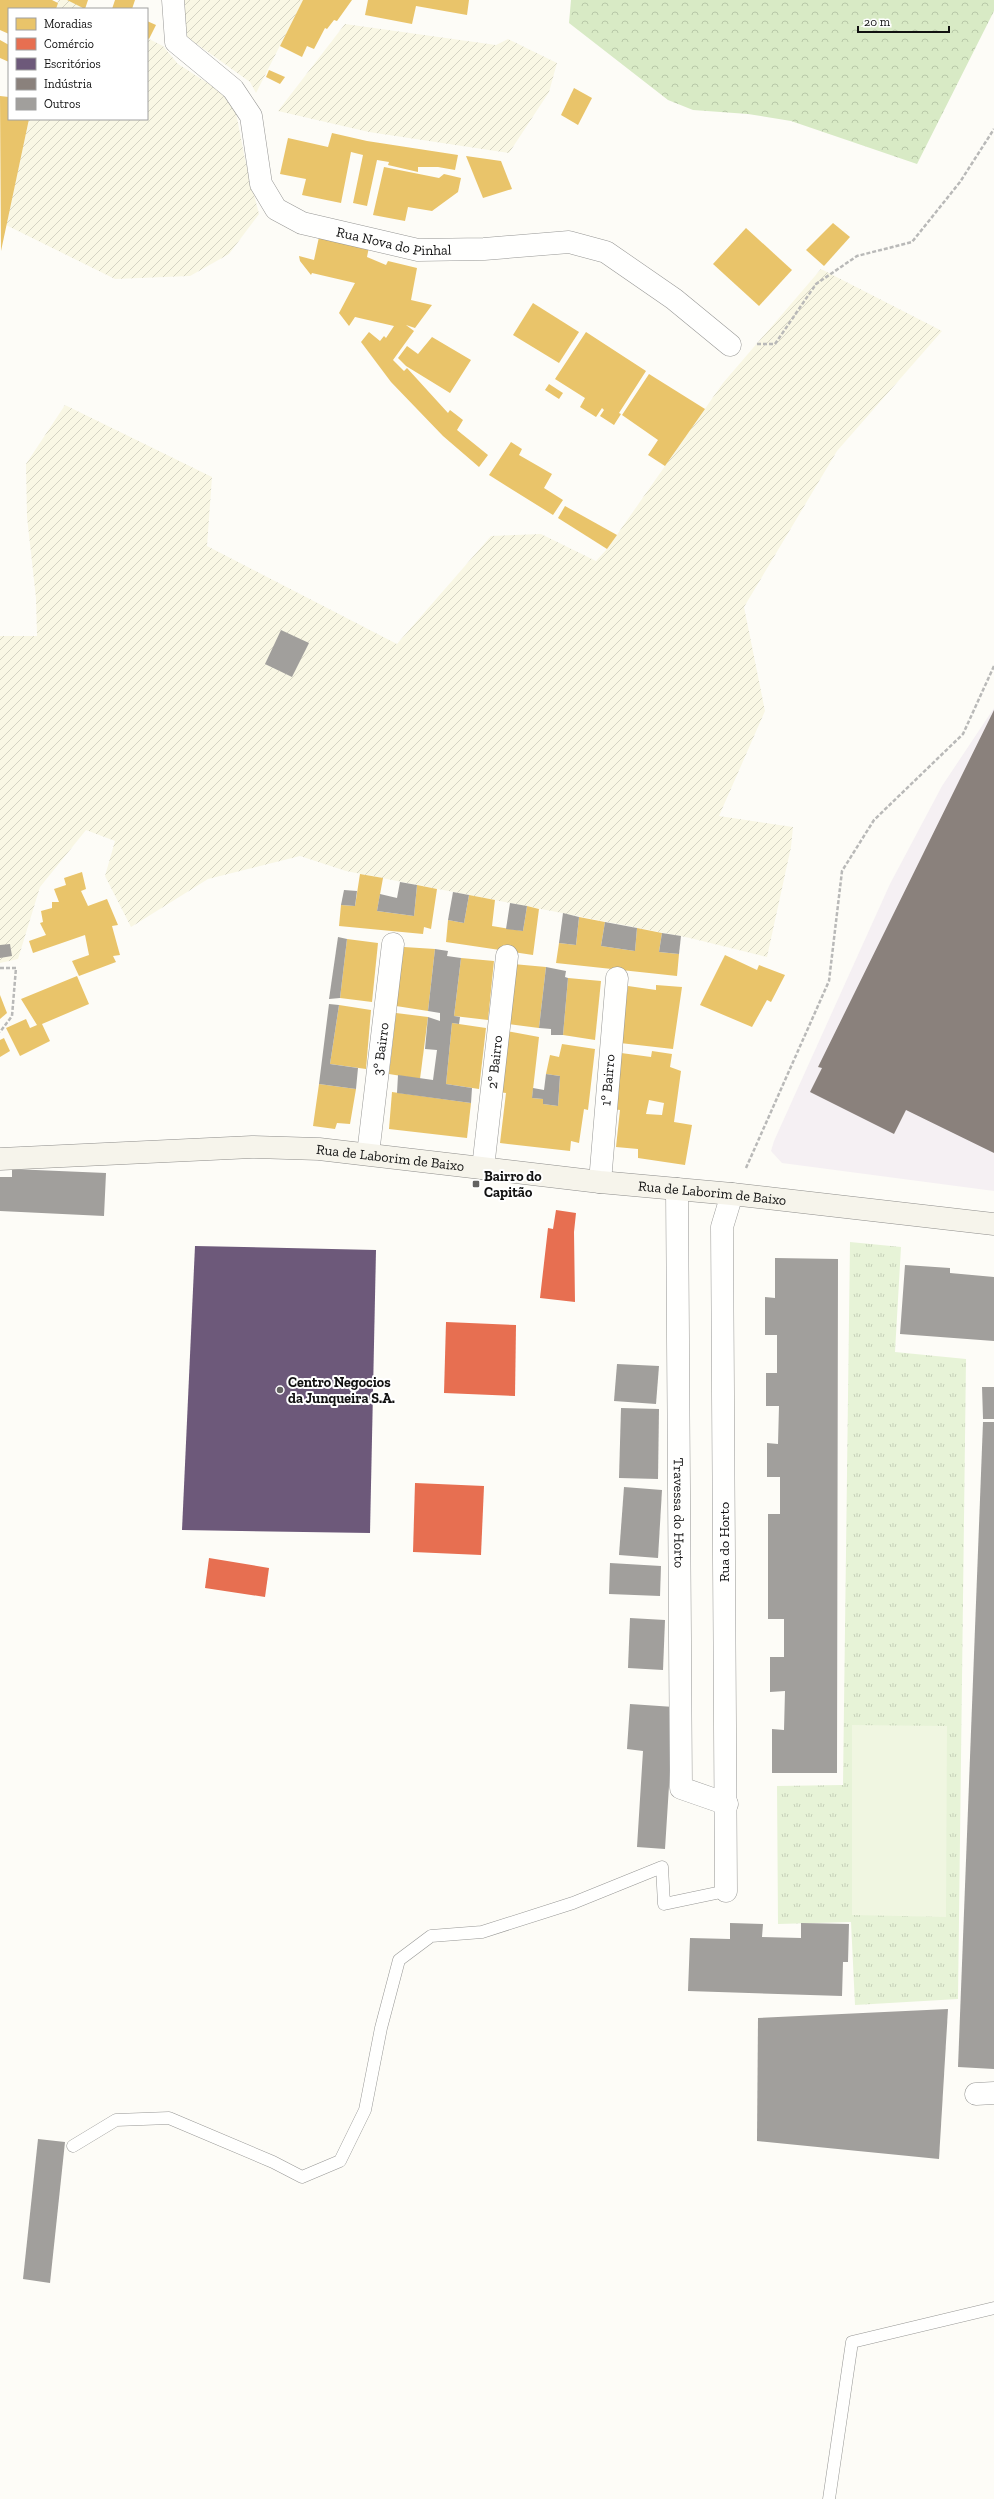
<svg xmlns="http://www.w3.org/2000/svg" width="994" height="2499" font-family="'Zilla Slab',serif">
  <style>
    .industrial { fill: #f5f0f3 }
    .farmland { fill: url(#farmland-furrows) }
    .forest { fill: url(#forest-crowns) }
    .park { fill: url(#park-tufts) }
    .pitch { fill: #f0f6e1 }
    .homes { fill: #e9c46a; fill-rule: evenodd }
    .shops { fill: #e76f51 }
    .offices { fill: #6d597a }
    .industry { fill: #8a817c }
    .building { fill: #a19f9c }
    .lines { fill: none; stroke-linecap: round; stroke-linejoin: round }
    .lane-casing { stroke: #979795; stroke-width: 13 }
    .street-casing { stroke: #979795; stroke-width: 23 }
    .secondary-casing { stroke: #8e8d8b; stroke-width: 23 }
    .path { stroke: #b9b9b8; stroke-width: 2.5; stroke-dasharray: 4 2; stroke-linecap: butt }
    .lane { stroke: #fffffe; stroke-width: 12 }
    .street { stroke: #fffffe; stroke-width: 22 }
    .secondary { stroke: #f6f4eb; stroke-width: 22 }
    .poi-dot { fill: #646362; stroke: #fff; stroke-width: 1.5 }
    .labels { text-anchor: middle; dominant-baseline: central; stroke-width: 4; stroke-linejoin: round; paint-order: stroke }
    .street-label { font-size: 14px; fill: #111; stroke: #fff }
    .poi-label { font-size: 14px; font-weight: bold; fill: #111; stroke: #fff; text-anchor: start }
  </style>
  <defs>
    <pattern id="farmland-furrows" width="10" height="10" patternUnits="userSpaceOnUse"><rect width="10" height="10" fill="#f9f7e4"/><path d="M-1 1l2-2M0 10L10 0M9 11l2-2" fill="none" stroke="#d4d3c3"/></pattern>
    <pattern id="forest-crowns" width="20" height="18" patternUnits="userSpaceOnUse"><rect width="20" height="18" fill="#d8eac5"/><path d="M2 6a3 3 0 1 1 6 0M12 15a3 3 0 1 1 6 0" fill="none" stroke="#b8c8a8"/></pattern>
    <pattern id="park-tufts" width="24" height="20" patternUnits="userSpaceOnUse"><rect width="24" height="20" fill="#e7f3d7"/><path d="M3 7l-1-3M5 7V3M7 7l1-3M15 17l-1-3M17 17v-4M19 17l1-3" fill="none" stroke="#c5cfb8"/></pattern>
  </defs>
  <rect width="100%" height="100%" fill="#fdfcf7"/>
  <polygon class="industrial" points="994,708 994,1191 782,1163 771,1151 774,1141 890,884 942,786"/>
  <g class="farmland">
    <polygon points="58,0 67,0 86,9 56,9"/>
    <polygon points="181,0 303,0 256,93 250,82 187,37"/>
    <polygon points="345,24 496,45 508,39 557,63 549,92 509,153 369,132 278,111"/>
    <polygon points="147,38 163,46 178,64 220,91 236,113 245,159 259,214 229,254 190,276 115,279 6,225 29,119 147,119"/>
    <polygon points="821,269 942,331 837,451 744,607 765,711 719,816 793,827 791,847 767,957 690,938 346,871 300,856 208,879 131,927 105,876 115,841 86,830 40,887 18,959 0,963 0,636 37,636 36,598 27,517 26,464 65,405 212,477 207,546 397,644 491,536 541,534 596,561 607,549 723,383"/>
  </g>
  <polygon class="forest" points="571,0 994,0 994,11 917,164 791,121 748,114 693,110 668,100 569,23"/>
  <polygon class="park" points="850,1242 901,1247 895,1352 966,1359 958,1999 855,2005 851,1922 778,1924 777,1786 843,1785"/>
  <polygon class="pitch" points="852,1725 947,1726 946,1917 852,1915"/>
  <g class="homes">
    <polygon points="0,0 52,0 58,3 56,9 9,9 9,34 0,30"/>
    <polygon points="67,0 88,0 85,9"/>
    <polygon points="115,0 135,0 132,9 112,9"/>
    <polygon points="303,0 352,0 337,21 334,20 327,29 325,28 314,49 307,46 302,57 280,46"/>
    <polygon points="368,0 469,0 467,15 416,6 412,24 365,15"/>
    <polygon points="147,21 156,25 149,39 147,38"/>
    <polygon points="0,40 9,45 9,62 0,58"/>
    <polygon points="269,70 285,77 280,84 266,77"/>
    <polygon points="574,88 592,98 578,125 561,115"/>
    <polygon points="0,96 9,97 9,119 29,119 1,251"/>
    <polygon points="332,133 367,141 458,155 455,170 438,167 418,167 418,172 388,165 389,162 377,160 367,206 353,203 363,155 351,152 341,203 302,195 306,179 280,174 288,138 328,147"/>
    <polygon points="466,156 501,161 512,189 483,198"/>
    <polygon points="384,167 439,178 444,174 461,178 458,192 432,211 408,207 405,221 373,215"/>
    <polygon points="833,223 850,237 824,266 806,250"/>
    <polygon points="746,228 792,270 759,306 713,264"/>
    <polygon points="319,237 369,247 367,257 386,265 388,261 417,268 411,300 432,305 415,328 406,325 414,331 393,360 404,371 407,368 448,413 450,410 463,420 457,430 488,455 479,467 443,436 391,382 361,342 369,332 380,341 384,336 386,338 394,326 355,317 349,326 339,313 355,283 312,273 311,275 300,261 299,256 314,260"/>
    <polygon points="533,303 579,332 559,363 513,335"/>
    <polygon points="586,332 646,371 619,413 621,414 614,425 600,416 604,410 602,408 596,417 580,407 585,398 555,379"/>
    <polygon points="432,337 471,360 450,393 406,366 398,358 407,346 418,354"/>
    <polygon points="649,374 705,409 665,466 648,455 658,440 622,415"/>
    <polygon points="549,384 563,393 559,399 545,390"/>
    <polygon points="511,442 522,449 519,455 552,474 544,488 563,500 553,515 489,475"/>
    <polygon points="565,506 617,535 607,549 558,518"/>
    <polygon points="82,872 86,889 81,891 88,906 107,899 118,925 112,926 120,955 113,956 116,962 79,976 72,961 89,955 85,935 33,953 29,941 46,935 40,923 43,922 41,911 52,908 52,902 59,902 54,889 66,885 64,878"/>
    <polygon points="360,874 383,878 377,911 414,916 417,885 437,889 431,929 424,927 423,934 339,926 341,905 355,906"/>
    <polygon points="469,895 495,900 492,926 523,931 527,906 539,909 533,955 446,942 448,920 464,923"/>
    <polygon points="579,917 605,922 601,946 635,951 637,928 662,933 659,952 679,954 677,976 556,963 559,943 576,945"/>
    <polygon points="347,939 378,943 372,1002 340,998"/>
    <polygon points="404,947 435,949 428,1011 396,1006"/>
    <polygon points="725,955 757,970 759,965 785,975 771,1002 767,1000 752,1027 700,1005"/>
    <polygon points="461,958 494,961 488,1020 454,1016"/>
    <polygon points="513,964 546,967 539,1028 508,1024"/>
    <polygon points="77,976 89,1004 42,1024 50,1041 20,1056 6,1028 26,1019 30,1028 37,1025 21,999"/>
    <polygon points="568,978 601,981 595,1040 563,1035"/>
    <polygon points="656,985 682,987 673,1049 620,1043 628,986 656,990"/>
    <polygon points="0,995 7,1013 0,1019"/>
    <polygon points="339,1005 371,1010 366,1069 330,1064"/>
    <polygon points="396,1013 428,1017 420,1079 389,1074"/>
    <polygon points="452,1023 486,1028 479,1089 446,1084"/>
    <polygon points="506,1031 539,1037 532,1098 543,1099 543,1104 558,1106 560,1076 546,1074 550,1055 559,1057 562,1044 595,1049 588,1110 584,1109 579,1143 571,1141 570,1151 500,1143 506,1093 498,1092"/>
    <polygon points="4,1038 10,1051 0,1057 0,1040"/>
    <path d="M652 1051 672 1054 670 1067 681 1071 674 1122 692 1125 685 1165 638 1158V1149L616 1147 620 1110 612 1109 621 1053 651 1057ZM649 1100 664 1103 662 1115 646 1114Z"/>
    <polygon points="319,1084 356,1089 350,1124 337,1123 335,1129 313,1126"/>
    <polygon points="392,1092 471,1103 467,1138 389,1129"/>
  </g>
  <g class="shops">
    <polygon points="556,1210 576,1213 574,1232 575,1302 540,1298 548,1228 553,1229"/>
    <polygon points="446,1322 516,1325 515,1396 444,1393"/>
    <polygon points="415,1483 484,1486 481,1555 413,1552"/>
    <polygon points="209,1558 269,1568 265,1597 205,1588"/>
  </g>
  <polygon class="offices" points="195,1246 376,1250 370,1533 182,1530"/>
  <polygon class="industry" points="994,710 994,1153 906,1110 894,1134 810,1092 822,1068 818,1067"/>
  <g class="building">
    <polygon points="281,630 309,643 292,677 265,664"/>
    <polygon points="400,882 417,885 414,916 377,911 380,894 397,898"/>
    <polygon points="344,890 357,891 355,906 341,905"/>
    <polygon points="453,892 469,895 464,923 448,920"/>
    <polygon points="510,903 527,906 523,931 506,929"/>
    <polygon points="563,913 579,917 576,945 559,943"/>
    <polygon points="605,922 637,928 635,951 601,946"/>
    <polygon points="662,933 681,936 679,954 659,952"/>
    <polygon points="338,937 347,939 340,998 329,999"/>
    <polygon points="10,944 12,956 0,958 0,945"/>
    <polygon points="435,949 448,951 447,956 461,958 454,1016 460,1017 459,1024 452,1023 446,1084 472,1088 471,1103 397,1093 398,1075 433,1080 437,1050 425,1049 428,1017 440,1021 440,1013 428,1011"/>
    <polygon points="546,967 566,971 565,977 568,978 563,1035 551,1035 551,1029 539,1028"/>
    <polygon points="329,1004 339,1005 330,1064 358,1068 356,1089 319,1084"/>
    <polygon points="546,1074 560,1076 558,1106 543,1104 543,1099 532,1098 533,1088 544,1090"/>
    <polygon points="12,1169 106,1173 104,1216 0,1211 0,1177 12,1177"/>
    <polygon points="775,1258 838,1259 837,1773 772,1773 772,1729 784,1730 785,1691 770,1692 770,1657 784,1657 784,1619 768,1619 768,1514 780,1514 780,1477 767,1477 767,1443 778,1444 779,1406 766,1406 766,1373 777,1373 777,1335 765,1335 765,1297 775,1298"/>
    <polygon points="905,1265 950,1268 950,1273 994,1277 994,1341 900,1334"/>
    <polygon points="617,1364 659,1366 656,1404 614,1401"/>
    <polygon points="982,1387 994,1387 994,1419 983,1419"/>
    <polygon points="621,1408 659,1409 658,1479 619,1478"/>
    <polygon points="983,1422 994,1422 994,2069 958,2067"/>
    <polygon points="624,1487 662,1490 658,1558 619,1555"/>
    <polygon points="610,1563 661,1566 660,1596 609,1594"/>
    <polygon points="630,1618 665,1620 663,1670 628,1668"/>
    <polygon points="630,1704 674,1707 665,1849 637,1847 643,1751 627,1749"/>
    <polygon points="730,1923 763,1924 762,1937 801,1938 801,1923 849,1924 848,1962 843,1962 842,1996 688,1991 690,1938 730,1939"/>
    <polygon points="948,2009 939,2159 757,2141 758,2018"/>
    <polygon points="38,2139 65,2142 50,2283 23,2279"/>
  </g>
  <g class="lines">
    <defs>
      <g id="lane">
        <polyline points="73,2146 116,2120 169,2118 273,2162 302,2177 340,2161 365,2110 381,2028 399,1960 431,1936 482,1932 573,1903 662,1867 664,1904 726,1891"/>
        <polyline points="829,2499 852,2342 994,2308"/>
      </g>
      <g id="street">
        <path id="s1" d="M173 0 176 42 233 89 251 116 261 184 276 209 302 223 418 250 484 249 569 242 606 252 674 299 730 345"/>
        <polyline points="368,1154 393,944"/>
        <polyline points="483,1168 507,956"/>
        <polyline points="600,1182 617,978"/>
        <path id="s2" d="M677 1189 681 1788 727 1804"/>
        <polyline points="726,1891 722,1227 732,1194"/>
        <polyline points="976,2094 994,2093"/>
      </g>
      <g id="secondary">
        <path id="s3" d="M0 1159 252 1147 319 1149 600 1182 732 1194 994 1224"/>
      </g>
    </defs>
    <use href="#lane" class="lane-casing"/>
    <use href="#street" class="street-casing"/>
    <use href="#secondary" class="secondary-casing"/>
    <g class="path">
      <polyline points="757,344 775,344 816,284 857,256 912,242 960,182 994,129"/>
      <polyline points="0,968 16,968 12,1016 0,1032"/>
      <polyline points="746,1168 829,981 842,871 874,820 963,734 994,666"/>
    </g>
    <use href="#lane" class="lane"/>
    <use href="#street" class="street"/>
    <use href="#secondary" class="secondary"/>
  </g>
  <g class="poi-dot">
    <rect x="472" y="1180" width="8" height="8" rx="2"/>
    <circle cx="280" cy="1390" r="4"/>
  </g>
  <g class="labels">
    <g class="street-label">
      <text stroke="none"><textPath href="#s1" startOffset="370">Rua Nova do Pinhal</textPath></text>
      <text transform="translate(381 1049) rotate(-83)">3º Bairro</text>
      <text transform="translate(495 1062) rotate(-84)">2º Bairro</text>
      <text transform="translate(608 1080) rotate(-85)">1º Bairro</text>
      <text stroke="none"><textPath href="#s3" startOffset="391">Rua de Laborim de Baixo</textPath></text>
      <text stroke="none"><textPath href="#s3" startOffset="715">Rua de Laborim de Baixo</textPath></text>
      <text stroke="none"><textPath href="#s2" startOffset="324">Travessa do Horto</textPath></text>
      <text transform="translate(724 1542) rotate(-90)">Rua do Horto</text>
    </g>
    <g class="poi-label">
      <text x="484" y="1176">Bairro do<tspan x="484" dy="16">Capitão</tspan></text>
      <text x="288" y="1382">Centro Negocios<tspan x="288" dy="16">da Junqueira S.A.</tspan></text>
    </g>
  </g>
  <rect x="8" y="8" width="140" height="112" fill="#ffffff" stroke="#a0a0a0"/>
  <rect x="16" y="18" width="20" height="12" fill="#e9c46a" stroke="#a0a0a0"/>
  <text x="44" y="28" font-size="12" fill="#111111">Moradias</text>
  <rect x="16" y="38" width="20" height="12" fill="#e76f51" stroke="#a0a0a0"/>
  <text x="44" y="48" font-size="12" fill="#111111">Comércio</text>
  <rect x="16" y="58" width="20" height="12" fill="#6d597a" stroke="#a0a0a0"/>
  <text x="44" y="68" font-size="12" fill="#111111">Escritórios</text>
  <rect x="16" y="78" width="20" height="12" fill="#8a817c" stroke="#a0a0a0"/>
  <text x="44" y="88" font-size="12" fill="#111111">Indústria</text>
  <rect x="16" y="98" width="20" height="12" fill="#a19f9c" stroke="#a0a0a0"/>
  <text x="44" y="108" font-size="12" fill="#111111">Outros</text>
  <path d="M858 26v6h91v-6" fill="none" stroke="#111111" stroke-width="2"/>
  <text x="864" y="26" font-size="12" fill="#111111" stroke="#ffffff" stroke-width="3" paint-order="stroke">20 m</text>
</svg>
